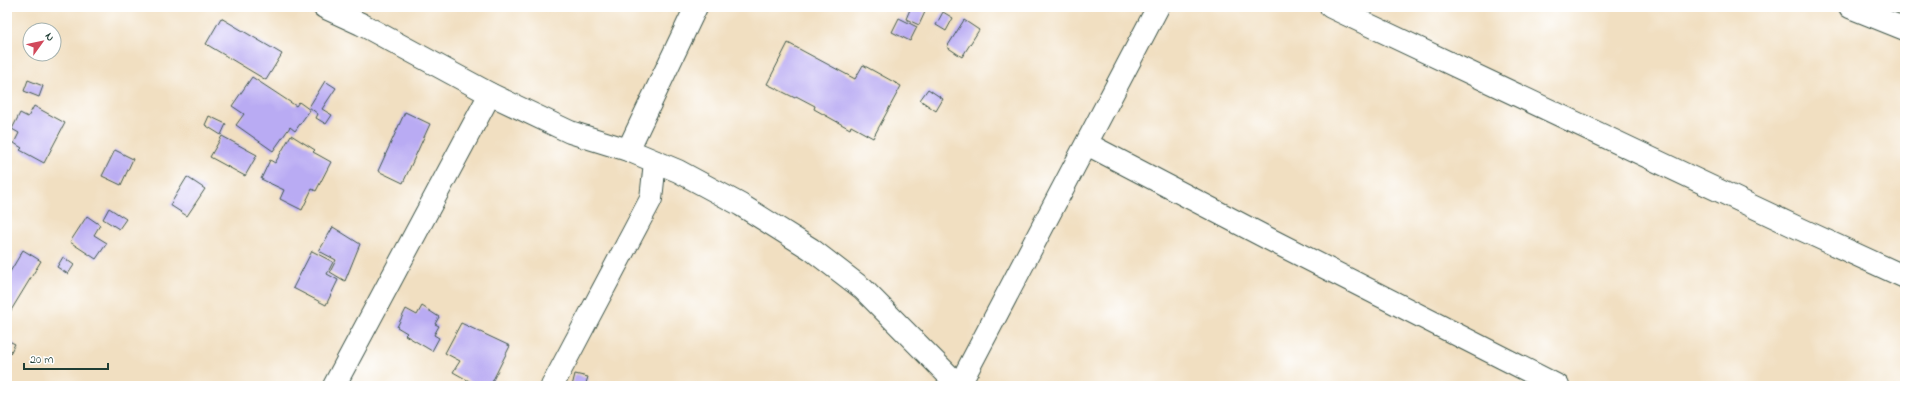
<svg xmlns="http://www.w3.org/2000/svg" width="1912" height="393" font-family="'Indie Flower',sans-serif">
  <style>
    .building { fill: #b9abf3 }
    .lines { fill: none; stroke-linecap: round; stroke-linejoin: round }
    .street-casing { stroke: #3e5549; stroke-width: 24 }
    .street { stroke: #fff; stroke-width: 22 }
  </style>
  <rect width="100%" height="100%" fill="#fff"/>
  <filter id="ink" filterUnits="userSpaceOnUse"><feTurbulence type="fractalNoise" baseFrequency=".025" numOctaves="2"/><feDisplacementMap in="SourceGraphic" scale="8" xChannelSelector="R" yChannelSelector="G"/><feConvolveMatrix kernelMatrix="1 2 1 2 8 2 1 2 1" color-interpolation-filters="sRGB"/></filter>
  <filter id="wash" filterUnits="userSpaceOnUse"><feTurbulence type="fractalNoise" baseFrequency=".012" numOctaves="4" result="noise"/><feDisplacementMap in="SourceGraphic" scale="16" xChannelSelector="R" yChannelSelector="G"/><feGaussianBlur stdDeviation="0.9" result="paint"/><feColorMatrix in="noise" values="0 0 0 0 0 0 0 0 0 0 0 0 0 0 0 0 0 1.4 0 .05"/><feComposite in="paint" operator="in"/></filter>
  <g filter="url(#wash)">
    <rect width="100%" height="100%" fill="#f1dfc1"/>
    <g id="blocks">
      <g class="building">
        <polygon points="911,7 925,12 919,25 906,19"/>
        <polygon points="943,12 953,18 946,31 936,25"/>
        <polygon points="221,18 282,54 266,80 206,44"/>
        <polygon points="899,18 917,27 910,41 892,32"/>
        <polygon points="964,20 979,30 962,57 947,47"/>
        <polygon points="788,43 855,79 863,65 901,86 873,138 851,126 850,129 814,109 815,106 796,96 795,98 767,84"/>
        <polygon points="252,77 296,106 299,102 310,110 295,131 290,127 273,151 236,125 244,114 232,106"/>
        <polygon points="28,80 43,86 39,97 24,91"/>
        <polygon points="325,81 336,88 322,109 332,115 326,124 316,118 318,114 309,107"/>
        <polygon points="928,89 943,99 936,111 920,100"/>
        <polygon points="34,106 65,123 44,163 20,150 22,148 14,143 19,133 12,129 20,113 28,117"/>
        <polygon points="405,112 430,124 403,183 378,171"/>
        <polygon points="209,116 226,124 221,135 205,125"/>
        <polygon points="291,135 315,150 313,152 331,162 316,191 312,189 302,210 280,199 284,190 261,179 270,160 275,163"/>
        <polygon points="222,136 257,155 245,176 210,157"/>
        <polygon points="115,150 133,159 121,185 102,176"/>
        <polygon points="187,177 205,189 187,216 170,205"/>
        <polygon points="109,208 126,219 119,229 103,219"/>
        <polygon points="87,216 100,225 94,235 107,243 96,259 70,242"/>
        <polygon points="333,227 360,244 345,281 330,272 336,260 319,251"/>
        <polygon points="23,250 41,261 7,317 7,277"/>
        <polygon points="312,251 333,262 327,274 338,280 326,305 293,288"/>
        <polygon points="63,257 74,265 68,274 57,267"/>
        <polygon points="422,306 439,317 435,324 439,326 434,335 439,338 432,351 405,335 407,333 397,327 406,309 417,315"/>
        <polygon points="461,323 510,346 490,386 478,386 453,372 460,361 445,353"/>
        <polygon points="7,340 15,344 7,359"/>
        <polygon points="575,374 588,377 585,386 572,386"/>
      </g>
    </g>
  </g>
  <g filter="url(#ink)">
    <use href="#blocks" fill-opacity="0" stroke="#3e5549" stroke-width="1"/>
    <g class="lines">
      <defs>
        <g id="street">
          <polyline points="324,7 361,24 490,94 570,132 628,150 678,171 741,205 811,249 863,289 959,386"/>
          <polyline points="1331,7 1794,226 1905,277"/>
          <polyline points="1850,7 1905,29"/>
          <polyline points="1087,144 1275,242 1558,386"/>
          <polyline points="628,150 696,7"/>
          <polyline points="334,386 490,94"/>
          <polyline points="552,386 651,199 655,162"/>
          <polyline points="959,386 1158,7"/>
        </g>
      </defs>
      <use href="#street" class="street-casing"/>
      <use href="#street" class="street"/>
    </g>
  </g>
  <rect width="1912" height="393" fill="none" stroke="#fff" stroke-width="24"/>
  <g transform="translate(42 42) rotate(57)"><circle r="19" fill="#ffffff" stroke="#a5b1ae"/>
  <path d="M0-3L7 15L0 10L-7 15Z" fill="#d1495b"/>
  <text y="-6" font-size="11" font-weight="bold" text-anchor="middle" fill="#1f3d34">N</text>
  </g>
  <path d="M24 363v6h84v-6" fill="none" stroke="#1f3d34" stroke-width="2"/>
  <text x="30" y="363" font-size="12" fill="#1f3d34" stroke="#ffffff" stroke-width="3" paint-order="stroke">20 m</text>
</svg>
